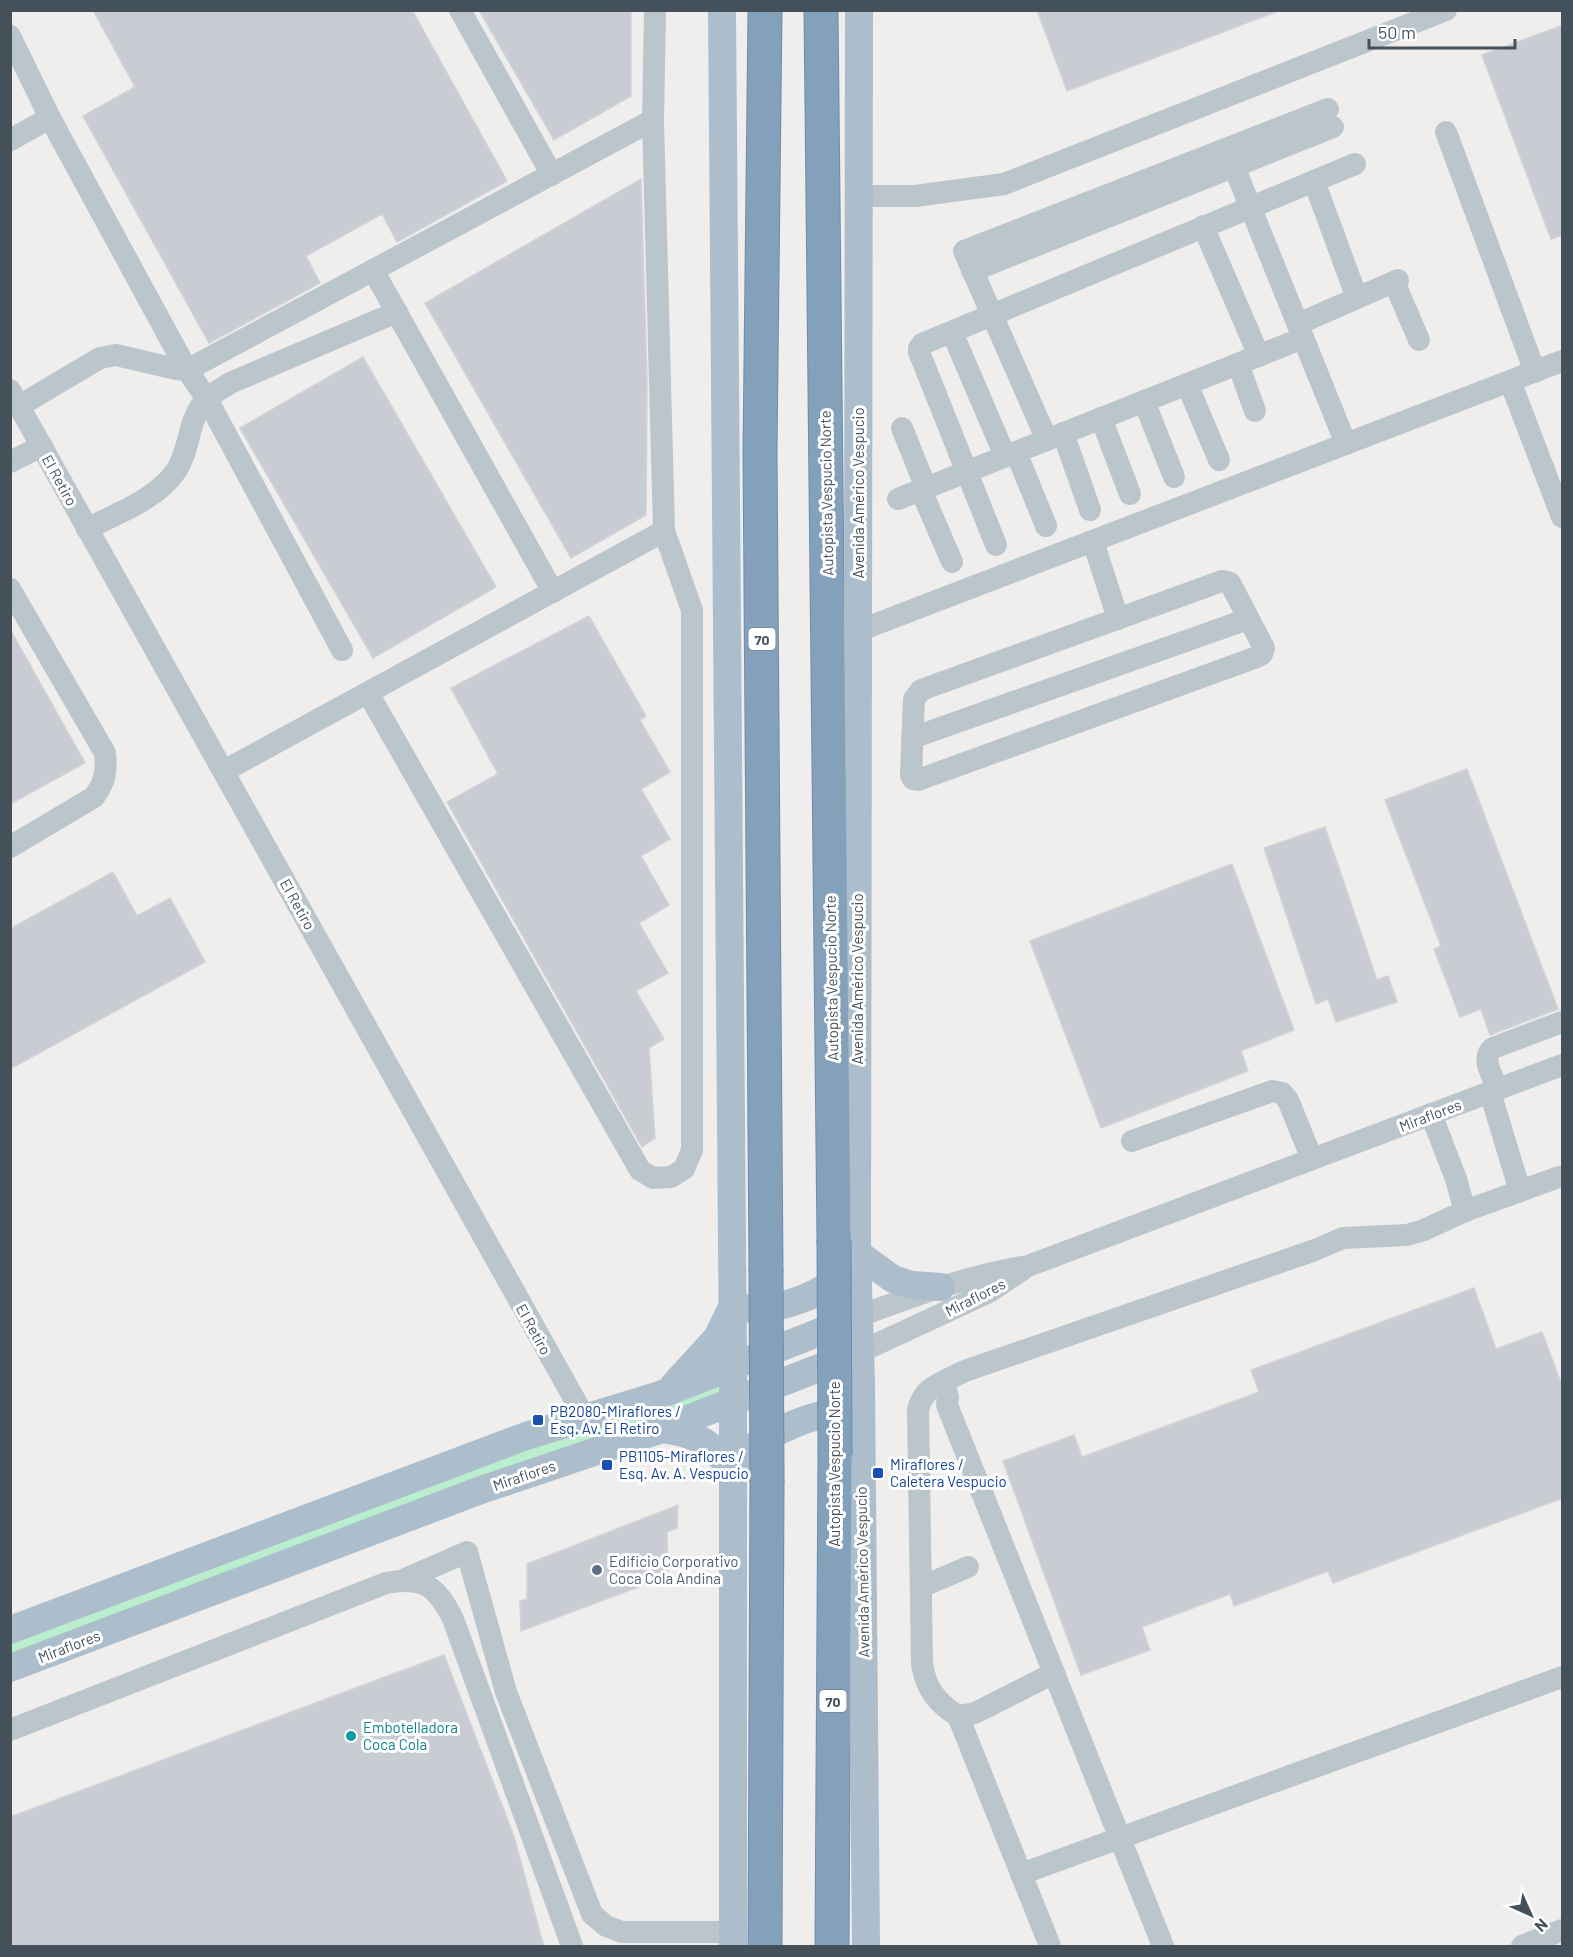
<svg xmlns="http://www.w3.org/2000/svg" width="1573" height="1957" font-family="Barlow,sans-serif">
  <style>
    .green { fill: #baeecd }
    .building { fill: #c9ccd2; stroke: #d1d3d8; stroke-width: 1.5 }
    .lines { fill: none; stroke-linecap: round; stroke-linejoin: round }
    .highway-casing { stroke: #708ca7; stroke-width: 35 }
    .minor { stroke: #bbc5cc; stroke-width: 22 }
    .major { stroke: #acbdcc; stroke-width: 28 }
    .highway { stroke: #84a1bc; stroke-width: 33 }
    .highway-bridge-casing { stroke: #708ca7; stroke-width: 35; stroke-linecap: butt }
    .highway-bridge { stroke: #84a1bc; stroke-width: 33 }
    .transit-dot { fill: #1a4fb4; stroke: #fff; stroke-width: 2 }
    .service-dot { fill: #5c6f8a; stroke: #fff; stroke-width: 2 }
    .culture-dot { fill: #0f9aa8; stroke: #fff; stroke-width: 2 }
    .labels { text-anchor: middle; dominant-baseline: central; stroke-width: 6; stroke-linejoin: round; paint-order: stroke }
    .shield { fill: #fff; stroke: #7d858c; stroke-width: 1.5 }
    .shield-label { font-size: 14px; font-weight: bold; fill: #45515a }
    .street-label { font-size: 15px; fill: #45515a; stroke: #fff }
    .transit-label { font-size: 15px; fill: #164399; stroke: #fff; text-anchor: start }
    .service-label { font-size: 15px; fill: #4e5e75; stroke: #fff; text-anchor: start }
    .culture-label { font-size: 15px; fill: #0d838f; stroke: #fff; text-anchor: start }
  </style>
  <rect width="100%" height="100%" fill="#f0eded"/>
  <polygon class="green" points="721,1377 722,1397 11,1663 11,1642"/>
  <g class="building">
    <polygon points="93,10 412,10 507,181 397,242 382,214 306,256 320,283 209,343 83,116 135,87"/>
    <polygon points="479,10 631,10 631,96 554,140"/>
    <polygon points="1037,10 1275,10 1276,12 1067,91"/>
    <polygon points="1563,25 1563,235 1551,239 1482,55"/>
    <polygon points="641,179 647,382 646,515 571,558 425,303"/>
    <polygon points="363,357 496,587 373,658 240,428"/>
    <polygon points="589,616 646,716 640,720 670,772 641,789 670,839 641,856 669,905 639,923 668,973 636,991 664,1039 649,1048 655,1138 642,1147 447,802 498,774 451,688"/>
    <polygon points="10,629 85,763 10,804"/>
    <polygon points="1467,769 1558,1009 1490,1035 1481,1009 1460,1017 1434,949 1441,946 1385,800"/>
    <polygon points="1325,827 1377,980 1388,976 1397,1002 1336,1022 1328,999 1316,1004 1264,848"/>
    <polygon points="1232,864 1294,1030 1241,1051 1248,1071 1101,1128 1030,941"/>
    <polygon points="113,872 137,916 170,898 205,962 10,1069 10,929"/>
    <polygon points="1474,1288 1496,1349 1542,1332 1563,1388 1563,1498 1333,1583 1328,1571 1234,1606 1230,1594 1142,1627 1150,1650 1081,1675 1003,1461 1074,1435 1082,1457 1259,1392 1251,1370"/>
    <polygon points="678,1505 677,1528 667,1532 668,1576 521,1631 520,1601 527,1599 527,1564"/>
    <polygon points="444,1655 514,1836 544,1947 10,1947 10,1817"/>
  </g>
  <g class="lines">
    <defs>
      <g id="highway">
        <polyline points="765,10 760,452 766,1268"/>
        <polyline points="821,10 834,1240"/>
        <polyline points="765,1946 767,1482"/>
        <polyline points="832,1946 835,1455"/>
      </g>
    </defs>
    <use href="#highway" class="highway-casing"/>
    <g class="minor">
      <polyline points="460,10 552,175"/>
      <polyline points="10,36 50,118 187,370 207,399 342,650"/>
      <polyline points="1446,132 1535,372"/>
      <polyline points="10,140 50,118"/>
      <polyline points="1229,154 1346,444"/>
      <polyline points="1314,181 1357,298"/>
      <polyline points="859,196 915,196 1004,184 1446,10"/>
      <polyline points="1203,226 1259,356"/>
      <polyline points="373,270 553,592"/>
      <polyline points="972,271 1333,127"/>
      <polyline points="1394,282 1419,340"/>
      <polyline points="1298,324 1398,280"/>
      <polyline points="952,332 1005,456"/>
      <polyline points="1238,364 1255,411"/>
      <polyline points="1510,381 1562,517"/>
      <polyline points="1187,384 1219,460"/>
      <polyline points="10,390 585,1418"/>
      <polyline points="1144,401 1174,477"/>
      <polyline points="19,406 100,358 116,355 176,369 187,370 653,120"/>
      <polyline points="1101,418 1130,494"/>
      <polyline points="902,428 926,488"/>
      <polyline points="1063,433 1090,510"/>
      <polyline points="1047,440 964,251 1328,109"/>
      <polyline points="1016,452 1046,526"/>
      <polyline points="10,462 42,446"/>
      <polyline points="921,490 952,562"/>
      <polyline points="898,499 1303,338"/>
      <path d="M87 529C117 513 156 500 176 471 191 449 187 418 207 399 213 393 223 388 230 383L397 312"/>
      <polyline points="1093,541 1118,619"/>
      <polyline points="996,545 919,352 919,348 922,344 1355,164"/>
      <polygon points="1222,581 1230,583 1264,648 1262,654 1257,657 918,780 913,779 911,775 914,699 921,690"/>
      <path d="M10 589 105 753C107 771 105 782 94 797L10 847"/>
      <polyline points="858,631 1562,361"/>
      <polyline points="368,693 640,1170 653,1178 671,1177 684,1169 692,1150 692,610 664,531 653,120 655,10"/>
      <polyline points="912,738 1248,619"/>
      <polyline points="224,771 664,531"/>
      <path d="M1498 1089C1493 1077 1480 1058 1493 1048L1562 1022"/>
      <polyline points="1490,1092 1520,1191"/>
      <polyline points="1431,1114 1456,1179 1465,1211"/>
      <polyline points="1132,1141 1272,1091 1282,1093 1288,1100 1312,1159"/>
      <path d="M857 1317C914 1296 969 1275 1028 1266L1562 1065"/>
      <polyline points="860,1352 989,1292 1022,1270"/>
      <path d="M944 1381C930 1388 923 1393 918 1409L922 1664C926 1689 937 1703 958 1716L1050 1946"/>
      <polyline points="405,1579 467,1552 506,1692 592,1914 606,1926 622,1932 733,1932"/>
      <polyline points="921,1587 968,1567"/>
      <polyline points="958,1716 975,1713 1054,1673"/>
      <path d="M10 1730 386 1583C423 1576 437 1586 453 1619L572 1946"/>
      <polyline points="1021,1874 1562,1677"/>
      <polyline points="1163,1946 947,1405 948,1397 944,1381 965,1371 1315,1250 1343,1238 1407,1235 1424,1230 1465,1211 1559,1177"/>
      <polyline points="1522,1946 1562,1930"/>
    </g>
    <g class="major">
      <polyline points="722,10 733,1366 733,1946"/>
      <polyline points="859,10 857,1253 861,1383 866,1946"/>
      <path d="M674 1385 717 1338 733 1305C740 1307 748 1309 756 1309 781 1309 823 1294 841 1276 848 1269 853 1261 857 1253L893 1279 912 1285 941 1287"/>
      <path d="M662 1429C697 1433 715 1444 734 1475 741 1464 747 1453 756 1445 771 1432 814 1414 834 1413 842 1413 849 1415 856 1418"/>
      <polyline points="10,1630 526,1436 657,1396 853,1319"/>
      <polyline points="10,1668 481,1490 662,1429 855,1354"/>
    </g>
    <use href="#highway" class="highway"/>
    <defs>
      <g id="highway-bridge">
        <polyline points="834,1240 835,1455"/>
        <polyline points="766,1268 767,1482"/>
      </g>
    </defs>
    <use href="#highway-bridge" class="highway-bridge-casing"/>
    <use href="#highway-bridge" class="highway-bridge"/>
  </g>
  <g class="transit-dot">
    <rect x="532" y="1414" width="12" height="12" rx="3"/>
    <rect x="601" y="1459" width="12" height="12" rx="3"/>
    <rect x="872" y="1467" width="12" height="12" rx="3"/>
  </g>
  <circle class="service-dot" cx="597" cy="1570" r="6"/>
  <circle class="culture-dot" cx="351" cy="1736" r="6"/>
  <g class="labels">
    <g class="shield">
      <rect x="748.5" y="628" width="27" height="22" rx="4.5"/>
      <rect x="819.5" y="1690" width="27" height="22" rx="4.5"/>
    </g>
    <g class="shield-label">
      <text x="762" y="639">70</text>
      <text x="833" y="1701">70</text>
    </g>
    <g class="street-label">
      <text transform="translate(60 480) rotate(61)">El Retiro</text>
      <text transform="translate(826 493) rotate(-91)">Autopista Vespucio Norte</text>
      <text transform="translate(858 493) rotate(-90)">Avenida Américo Vespucio</text>
      <text transform="translate(298 904) rotate(61)">El Retiro</text>
      <text transform="translate(831 978) rotate(-91)">Autopista Vespucio Norte</text>
      <text transform="translate(857 979) rotate(-90)">Avenida Américo Vespucio</text>
      <text transform="translate(1430 1115) rotate(-21)">Miraflores</text>
      <text transform="translate(975 1297) rotate(-27)">Miraflores</text>
      <text transform="translate(534 1329) rotate(61)">El Retiro</text>
      <text transform="translate(834 1464) rotate(-90)">Autopista Vespucio Norte</text>
      <text transform="translate(524 1475) rotate(-19)">Miraflores</text>
      <text transform="translate(862 1572) rotate(-91)">Avenida Américo Vespucio</text>
      <text transform="translate(69 1646) rotate(-21)">Miraflores</text>
    </g>
    <g class="transit-label">
      <text x="550" y="1411">PB2080-Miraflores /<tspan x="550" dy="17">Esq. Av. El Retiro</tspan></text>
      <text x="619" y="1456">PB1105-Miraflores /<tspan x="619" dy="17">Esq. Av. A. Vespucio</tspan></text>
      <text x="890" y="1464">Miraflores /<tspan x="890" dy="17">Caletera Vespucio</tspan></text>
    </g>
    <g class="service-label">
      <text x="609" y="1561">Edificio Corporativo<tspan x="609" dy="17">Coca Cola Andina</tspan></text>
    </g>
    <g class="culture-label">
      <text x="363" y="1727">Embotelladora<tspan x="363" dy="17">Coca Cola</tspan></text>
    </g>
  </g>
  <rect width="1573" height="1957" fill="none" stroke="#45515a" stroke-width="24"/>
  <g transform="translate(1531 1915) rotate(135)" stroke="#ffffff" stroke-width="4.5" paint-order="stroke">
  <path d="M0-4.5L10 22L0 15L-10 22Z" fill="#45515a"/>
  <text y="-9" font-size="16" font-weight="bold" text-anchor="middle" fill="#45515a">N</text>
  </g>
  <path d="M1369 39v9h146v-9" fill="none" stroke="#45515a" stroke-width="3"/>
  <text x="1378" y="39" font-size="18" fill="#45515a" stroke="#ffffff" stroke-width="4.5" paint-order="stroke">50 m</text>
</svg>
